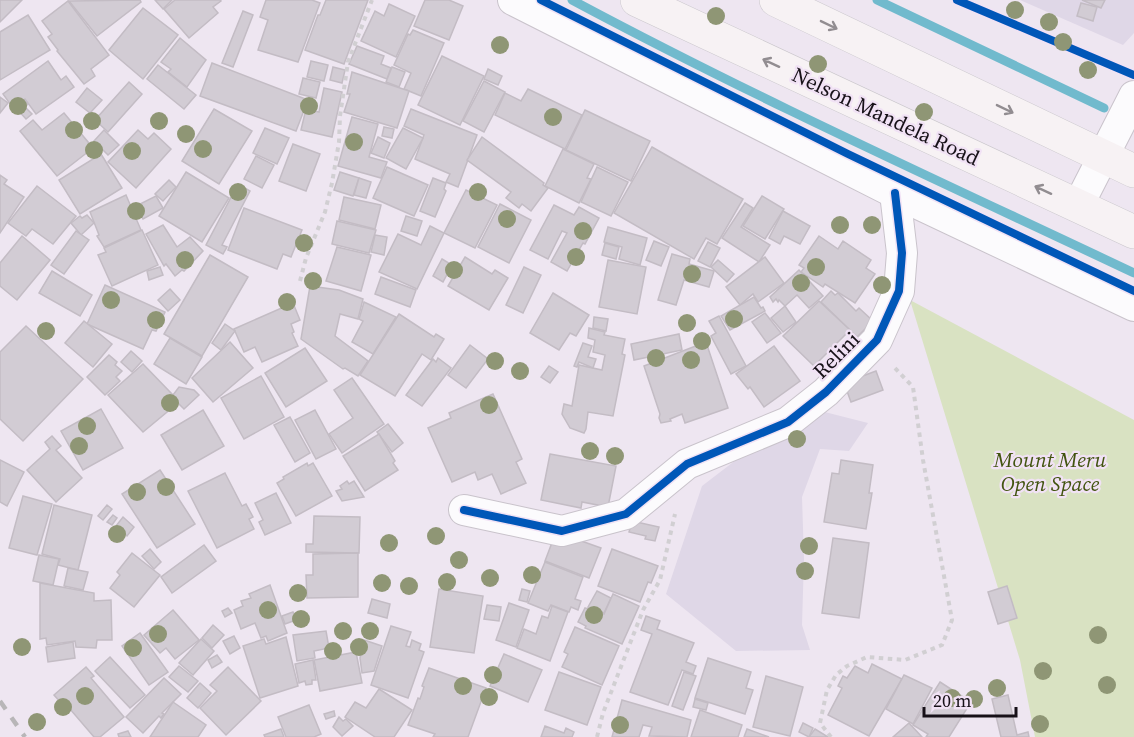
<svg xmlns="http://www.w3.org/2000/svg" width="1134" height="737" font-family="'Source Serif 4',serif">
  <style>
    .industrial { fill: #dfd7e7 }
    .green { fill: #d9e2c2 }
    .lines { fill: none; stroke-linecap: round; stroke-linejoin: round }
    .stream { stroke: #71bacd; stroke-width: 9 }
    .building { fill: #d2ccd4; stroke: #c3bcc4; stroke-width: 1.5 }
    .minor-casing { stroke: #c9c3cb; stroke-width: 32 }
    .major-casing { stroke: #cac7cc; stroke-width: 34 }
    .path { stroke: #d1cfd2; stroke-width: 4; stroke-dasharray: 4.5 4.5; stroke-linecap: butt }
    .minor { stroke: #fcfbfd; stroke-width: 30 }
    .major { stroke: #f7f2f4; stroke-width: 33 }
    .rail { stroke: #b8b6b8; stroke-width: 4.5; stroke-dasharray: 10 10; stroke-linecap: butt }
    .cycleway-casing { stroke: #f1e2f5; stroke-width: 11 }
    .cycleway { stroke: #0057b8; stroke-width: 8 }
    .tree { fill: #8f9675 }
    .oneway { stroke: #928d91 }
    .labels { text-anchor: middle; dominant-baseline: central; stroke-width: 4.5; stroke-linejoin: round; paint-order: stroke }
    .street-label { font-size: 21px; fill: #171118; stroke: #f1e2f5 }
    .park-label { font-size: 21px; font-style: italic; fill: #425410; stroke: #f1e2f5 }
  </style>
  <rect width="100%" height="100%" fill="#eee6f1"/>
  <g class="industrial">
    <polygon points="1020,0 1134,0 1134,33 1123,45"/>
    <polygon points="805,407 868,423 849,451 820,449 802,497 804,559 802,625 810,650 736,651 666,594 702,486"/>
  </g>
  <polygon class="green" points="910,300 1134,420 1134,737 1035,737 1020,660"/>
  <g class="lines">
    <g class="stream">
      <path d="M572 0C755 98 946 184 1134 273"/>
      <polyline points="877,0 1104,108"/>
    </g>
  </g>
  <g class="building">
    <polygon points="0,0 22,0 0,22"/>
    <polygon points="140,0 141,2 97,36 69,1"/>
    <polygon points="155,0 172,0 163,9"/>
    <polygon points="175,0 220,0 221,1 213,7 218,13 189,38 164,9"/>
    <polygon points="266,0 312,0 320,3 298,62 258,50 268,20 260,17"/>
    <polygon points="326,0 368,0 344,64 305,50 318,15 320,15"/>
    <polygon points="425,0 449,0 463,6 449,40 414,26"/>
    <polygon points="1082,0 1105,0 1101,8"/>
    <polygon points="68,1 109,55 91,69 95,76 84,84 57,51 58,50 48,37 52,34 42,21"/>
    <polygon points="1081,3 1097,7 1093,21 1077,16"/>
    <polygon points="389,4 415,16 396,57 361,41 375,11 384,16"/>
    <polygon points="143,8 178,35 143,79 109,50"/>
    <polygon points="243,11 253,15 233,67 222,63"/>
    <polygon points="28,15 50,50 0,80 0,32"/>
    <polygon points="413,30 444,43 421,96 404,89 411,73 394,65 408,34 410,35"/>
    <polygon points="180,38 206,60 187,87 168,72 171,69 161,62"/>
    <polygon points="357,46 384,56 381,64 391,68 387,79 349,64"/>
    <polygon points="442,56 484,76 460,125 418,105"/>
    <polygon points="48,61 61,80 66,76 74,87 36,114 25,99 13,108 3,94"/>
    <polygon points="311,61 328,65 324,81 307,77"/>
    <polygon points="212,63 308,100 296,131 200,96"/>
    <polygon points="158,65 196,95 184,109 147,79"/>
    <polygon points="333,67 345,70 342,83 330,80"/>
    <polygon points="392,67 405,72 399,87 386,82"/>
    <polygon points="488,69 502,76 498,85 484,79"/>
    <polygon points="352,72 409,91 397,128 344,112 350,94 347,94"/>
    <polygon points="303,78 320,82 316,98 299,94"/>
    <polygon points="484,81 505,92 484,132 463,121"/>
    <polygon points="129,82 142,94 108,132 95,120"/>
    <polygon points="87,88 102,100 90,113 76,102"/>
    <polygon points="324,88 342,92 332,137 301,130 306,109 319,112"/>
    <polygon points="528,89 582,115 565,149 495,115 505,93 521,101"/>
    <polygon points="0,97 8,103 0,113"/>
    <polygon points="26,101 28,104 25,107 32,114 26,119 17,109"/>
    <polygon points="214,109 252,131 219,184 182,161"/>
    <polygon points="411,109 477,135 458,187 446,182 450,174 415,159 424,135 404,126"/>
    <polygon points="585,110 650,141 631,181 566,150"/>
    <polygon points="64,113 93,148 57,176 20,131 33,120 42,130"/>
    <polygon points="352,117 378,124 369,157 387,162 381,178 338,166"/>
    <polygon points="384,127 394,129 392,138 382,136"/>
    <polygon points="265,128 289,138 277,164 253,153"/>
    <polygon points="403,128 423,138 406,169 386,158"/>
    <polygon points="104,130 119,145 108,155 94,141"/>
    <polygon points="138,130 148,139 154,133 171,149 136,188 108,162"/>
    <polygon points="378,137 390,143 384,158 371,153"/>
    <polygon points="482,137 544,183 543,185 548,188 531,211 522,204 519,208 506,198 511,192 467,160"/>
    <polygon points="293,144 320,154 306,191 279,181"/>
    <polygon points="652,147 743,199 717,244 706,238 694,259 614,213"/>
    <polygon points="563,149 594,164 587,178 591,179 579,203 545,186"/>
    <polygon points="101,154 122,188 80,214 59,180"/>
    <polygon points="256,156 274,165 262,188 244,179"/>
    <polygon points="387,167 428,185 414,216 373,198"/>
    <polygon points="597,167 628,182 611,216 581,202"/>
    <polygon points="186,172 229,198 202,242 159,216"/>
    <polygon points="340,172 359,178 353,196 334,190"/>
    <polygon points="0,175 7,180 4,184 24,197 0,233"/>
    <polygon points="359,178 371,182 366,198 354,195"/>
    <polygon points="433,178 446,183 444,189 446,191 435,217 420,211"/>
    <polygon points="169,180 176,187 163,201 155,194"/>
    <polygon points="238,184 250,191 222,245 227,247 223,254 206,245"/>
    <polygon points="37,186 76,216 53,244 32,229 26,236 8,223"/>
    <polygon points="466,190 497,205 475,248 444,233"/>
    <polygon points="126,195 141,230 104,247 97,236 99,235 90,212"/>
    <polygon points="156,196 163,208 143,219 136,206"/>
    <polygon points="762,196 784,209 765,239 743,226"/>
    <polygon points="344,197 381,205 375,229 339,220"/>
    <polygon points="745,203 753,208 741,227 770,245 759,262 722,238"/>
    <polygon points="500,204 531,220 509,263 478,247"/>
    <polygon points="554,205 574,215 579,207 599,218 585,244 583,243 567,271 551,262 567,233 562,231 548,259 530,250"/>
    <polygon points="244,208 302,230 291,257 283,254 277,269 228,250"/>
    <polygon points="783,211 810,226 800,244 784,236 780,244 769,238"/>
    <polygon points="87,215 94,223 81,235 71,223 80,216 82,218"/>
    <polygon points="406,216 422,221 417,236 401,231"/>
    <polygon points="337,221 376,230 369,253 332,244"/>
    <polygon points="163,225 177,247 190,237 203,251 184,271 182,270 175,276 166,264 164,266 146,234"/>
    <polygon points="430,226 444,233 417,289 379,272 398,234 421,245"/>
    <polygon points="608,227 647,238 640,265 619,259 622,247 604,242"/>
    <polygon points="142,230 158,265 112,286 98,255 106,252 104,248"/>
    <polygon points="76,231 89,240 64,274 51,265"/>
    <polygon points="375,235 387,237 384,255 371,252"/>
    <polygon points="22,236 50,260 17,300 0,286 0,263"/>
    <polygon points="819,236 838,249 843,241 871,260 866,268 875,274 855,303 825,284 823,287 801,272 804,268 799,265"/>
    <polygon points="654,241 669,247 661,266 646,260"/>
    <polygon points="708,242 720,248 710,267 698,261"/>
    <polygon points="605,243 619,247 616,259 602,255"/>
    <polygon points="337,247 371,255 361,291 326,281"/>
    <polygon points="672,254 690,259 689,264 714,271 709,287 684,280 676,305 658,300"/>
    <polygon points="210,255 248,277 202,356 164,334"/>
    <polygon points="465,257 492,274 495,270 508,278 489,310 448,286"/>
    <polygon points="765,257 784,283 758,302 753,294 740,305 726,287"/>
    <polygon points="442,259 452,265 443,282 433,276"/>
    <polygon points="608,260 646,267 637,314 599,307"/>
    <polygon points="718,260 734,274 727,282 711,267"/>
    <polygon points="160,267 163,275 149,280 147,271"/>
    <polygon points="524,267 541,275 523,313 506,305"/>
    <polygon points="799,270 823,296 809,308 797,295 785,306 779,300 778,302 776,299 773,302 770,297"/>
    <polygon points="52,271 92,295 80,316 39,293"/>
    <polygon points="381,277 416,290 410,307 375,294"/>
    <polygon points="105,285 165,312 156,331 152,330 143,349 87,324"/>
    <polygon points="310,286 339,290 363,299 358,319 340,314 335,336 368,361 358,376 345,368 343,369 301,339"/>
    <polygon points="170,289 180,300 168,311 158,300"/>
    <polygon points="831,291 835,295 838,293 856,311 859,308 873,321 857,337 821,302"/>
    <polygon points="553,293 589,315 576,336 570,333 559,350 530,333"/>
    <polygon points="754,297 761,308 763,307 765,311 730,330 721,316"/>
    <polygon points="819,301 850,330 814,366 783,336"/>
    <polygon points="364,302 396,317 373,354 352,342 363,321 359,319"/>
    <polygon points="293,303 300,320 291,324 294,332 292,333 298,346 262,362 255,347 244,352 234,329"/>
    <polygon points="785,306 796,322 783,332 771,318"/>
    <polygon points="765,313 781,333 767,343 752,322"/>
    <polygon points="399,314 434,337 436,334 444,339 431,360 422,354 395,396 360,375"/>
    <polygon points="719,316 746,366 731,374 711,336 716,333 709,321"/>
    <polygon points="594,317 608,319 606,331 593,328"/>
    <polygon points="84,321 112,344 93,367 65,343"/>
    <polygon points="225,324 235,331 221,350 212,343"/>
    <polygon points="26,326 83,379 23,441 0,419 0,352"/>
    <polygon points="589,328 605,332 604,335 625,339 622,354 625,355 613,416 588,412 586,429 584,433 570,428 562,414 564,404 572,406 579,365 602,370 605,355 593,352 595,340 588,338"/>
    <polygon points="679,334 682,350 634,360 631,344"/>
    <polygon points="170,338 202,357 186,384 154,364"/>
    <polygon points="230,342 253,368 213,402 192,378"/>
    <polygon points="706,342 728,408 685,423 682,414 670,419 671,421 661,423 659,418 660,414 644,366"/>
    <polygon points="583,343 592,346 588,357 596,359 593,368 579,362 577,367 574,366"/>
    <polygon points="470,345 488,359 466,388 448,375"/>
    <polygon points="774,346 800,381 764,407 750,387 748,389 736,374"/>
    <polygon points="305,348 327,381 286,407 265,373"/>
    <polygon points="131,351 142,361 132,372 121,362"/>
    <polygon points="109,355 117,362 115,365 122,371 116,377 120,381 105,395 87,377"/>
    <polygon points="438,358 451,368 422,406 406,395 433,359 436,362"/>
    <polygon points="143,364 173,395 179,387 194,390 199,395 184,409 178,403 143,432 108,395"/>
    <polygon points="549,366 558,372 550,383 541,377"/>
    <polygon points="876,371 883,390 851,402 844,383"/>
    <polygon points="261,376 284,417 244,439 221,398"/>
    <polygon points="352,378 384,424 342,453 329,434 353,418 334,390"/>
    <polygon points="493,394 522,459 516,462 526,483 501,494 492,474 478,480 475,472 452,482 428,428 451,418 449,413"/>
    <polygon points="101,409 123,448 83,470 61,431"/>
    <polygon points="203,410 224,446 182,470 161,435"/>
    <polygon points="315,410 336,449 316,459 295,420"/>
    <polygon points="290,417 310,453 295,462 274,425"/>
    <polygon points="388,424 403,443 392,452 377,432"/>
    <polygon points="379,434 395,461 393,463 398,470 365,491 343,456"/>
    <polygon points="52,436 61,446 56,450 82,478 56,502 27,470 50,449 45,442"/>
    <polygon points="550,454 616,466 608,507 582,502 581,508 541,500"/>
    <polygon points="0,460 24,472 7,506 0,502"/>
    <polygon points="841,460 873,465 869,493 872,493 866,529 824,522 832,473 839,474"/>
    <polygon points="307,463 308,466 313,463 332,496 296,516 277,483 284,479 283,477"/>
    <polygon points="160,470 195,524 157,548 122,494"/>
    <polygon points="225,473 242,506 246,504 253,517 249,519 254,529 217,548 188,491"/>
    <polygon points="347,481 349,484 354,481 364,497 342,501 336,491 342,489 340,486"/>
    <polygon points="276,493 291,523 265,535 259,522 263,520 255,503"/>
    <polygon points="23,496 52,504 37,555 9,548"/>
    <polygon points="54,505 92,515 78,570 58,565 60,559 42,554"/>
    <polygon points="107,505 112,509 103,520 98,516"/>
    <polygon points="113,515 117,518 112,525 107,522"/>
    <polygon points="314,516 360,517 359,553 306,552 306,544 313,544"/>
    <polygon points="123,517 134,527 127,536 116,526"/>
    <polygon points="632,521 659,527 655,541 645,539 646,536 629,532"/>
    <polygon points="556,532 601,548 589,578 545,561"/>
    <polygon points="833,538 869,543 859,618 822,613"/>
    <polygon points="204,545 216,561 172,593 161,577"/>
    <polygon points="150,549 161,562 154,569 142,556"/>
    <polygon points="612,549 658,566 651,583 648,582 640,602 598,586"/>
    <polygon points="132,553 160,575 134,607 110,588 120,575 117,572"/>
    <polygon points="358,553 358,597 307,598 306,575 313,575 313,554"/>
    <polygon points="39,555 59,559 53,585 33,581"/>
    <polygon points="545,562 583,577 575,599 581,601 578,610 571,607 569,612 551,605 548,611 528,603"/>
    <polygon points="68,568 88,572 83,590 64,586"/>
    <polygon points="40,583 94,593 94,601 111,600 112,640 97,640 96,648 76,647 75,641 47,645 46,638 40,639"/>
    <polygon points="270,585 287,633 268,641 266,636 261,638 255,623 241,629 234,610 243,606 241,601 251,598 249,594"/>
    <polygon points="1007,586 1017,618 998,624 988,592"/>
    <polygon points="439,589 483,596 474,653 430,647"/>
    <polygon points="522,589 530,591 527,602 519,600"/>
    <polygon points="597,591 611,598 604,613 588,607"/>
    <polygon points="613,594 639,606 622,644 585,628 586,626 578,622 585,608 604,614"/>
    <polygon points="372,599 390,604 387,618 368,613"/>
    <polygon points="509,603 529,610 516,647 496,640"/>
    <polygon points="487,605 501,607 499,621 484,619"/>
    <polygon points="552,606 568,612 550,661 517,648 524,629 536,634 542,616 548,618"/>
    <polygon points="228,608 232,613 225,617 222,611"/>
    <polygon points="173,610 199,640 175,659 166,648 160,653 144,635"/>
    <polygon points="293,612 296,620 285,624 282,616"/>
    <polygon points="646,616 660,621 657,629 694,643 686,662 696,666 693,674 682,670 668,705 630,692 652,634 641,630"/>
    <polygon points="213,625 224,635 212,648 202,638"/>
    <polygon points="391,626 411,632 406,646 410,647 412,640 421,644 419,650 424,652 408,698 371,685"/>
    <polygon points="575,627 619,646 602,685 562,667 568,654 564,652"/>
    <polygon points="326,631 329,648 314,651 315,658 297,661 293,635"/>
    <polygon points="140,633 168,672 149,685 122,646"/>
    <polygon points="234,636 240,648 230,654 223,641"/>
    <polygon points="286,637 298,686 260,698 243,646 264,639 266,644"/>
    <polygon points="201,639 214,651 193,675 179,663"/>
    <polygon points="364,640 382,646 374,671 362,673 360,658"/>
    <polygon points="73,642 75,658 48,662 46,647"/>
    <polygon points="356,652 362,683 320,691 314,660"/>
    <polygon points="504,654 542,670 528,702 490,686"/>
    <polygon points="217,655 222,662 212,668 208,660"/>
    <polygon points="110,657 145,695 130,708 95,671"/>
    <polygon points="708,658 751,672 746,688 753,690 745,714 695,698"/>
    <polygon points="313,660 316,680 312,680 312,684 306,685 305,681 299,683 295,664"/>
    <polygon points="872,664 902,679 869,736 828,715 842,688 838,686 843,676 847,678 855,666 868,673"/>
    <polygon points="179,666 198,681 188,692 169,677"/>
    <polygon points="86,667 94,676 91,678 124,717 100,737 94,737 64,702 62,704 54,695"/>
    <polygon points="228,667 261,701 226,735 200,708 217,691 210,685"/>
    <polygon points="429,668 486,688 468,737 433,737 435,734 408,725 418,698 420,699 424,687 422,686"/>
    <polygon points="559,672 601,687 587,725 545,710"/>
    <polygon points="684,672 696,676 683,710 672,706"/>
    <polygon points="904,675 932,688 913,724 886,709"/>
    <polygon points="766,676 803,687 790,736 753,727"/>
    <polygon points="164,678 181,694 162,713 164,714 161,718 159,716 143,733 126,717"/>
    <polygon points="940,682 971,702 949,737 926,737 928,734 913,725"/>
    <polygon points="200,683 211,693 198,708 187,698"/>
    <polygon points="379,689 412,710 394,737 375,737 345,717 355,702 366,708"/>
    <polygon points="1008,695 1017,735 1028,732 1029,737 1001,737 992,699"/>
    <polygon points="695,699 708,703 706,710 693,707"/>
    <polygon points="622,700 691,720 687,737 649,736 652,727 643,725 639,737 612,737"/>
    <polygon points="173,702 206,725 198,737 150,737"/>
    <polygon points="309,705 321,734 314,737 286,737 278,717"/>
    <polygon points="700,710 742,725 738,737 691,737"/>
    <polygon points="334,711 335,716 326,719 324,714"/>
    <polygon points="339,717 343,721 346,719 353,726 342,736 333,727"/>
    <polygon points="803,723 813,728 809,737 799,732"/>
    <polygon points="909,723 922,737 893,737"/>
    <polygon points="545,726 564,733 566,728 574,732 572,737 541,737"/>
    <polygon points="281,729 284,737 265,737 264,735"/>
    <polygon points="747,729 769,737 744,737"/>
    <polygon points="815,729 828,737 809,737"/>
    <polygon points="128,731 131,737 119,737 118,734"/>
  </g>
  <g class="lines">
    <defs>
      <g id="minor">
        <polyline points="513,0 895,193 1134,306"/>
        <polyline points="1078,206 1134,96"/>
        <polyline points="464,510 562,531 626,514 687,464 788,422 826,392 877,340 899,291 902,253 895,193"/>
      </g>
      <g id="major">
        <polyline points="637,0 1134,232"/>
        <polyline points="776,0 1134,171"/>
      </g>
    </defs>
    <use href="#minor" class="minor-casing"/>
    <use href="#major" class="major-casing"/>
    <g class="path">
      <polyline points="300,281 306,258 325,212 332,183 339,142 340,116 348,62 372,0"/>
      <polyline points="597,737 603,713 643,610 660,580 675,514"/>
      <polyline points="831,737 820,723 827,690 836,675 847,666 867,657 905,660 942,645 952,620 923,460 913,387 893,366"/>
    </g>
    <use href="#minor" class="minor"/>
    <use href="#major" class="major"/>
    <polyline class="rail" points="0,701 25,737"/>
    <defs>
      <g id="cycleway">
        <polyline points="541,0 848,154 1134,291"/>
        <polyline points="957,0 1134,75"/>
        <polyline points="464,510 562,531 626,514 687,464 788,422 826,392 877,340 899,291 902,253 895,193"/>
      </g>
    </defs>
    <use href="#cycleway" class="cycleway-casing"/>
    <use href="#cycleway" class="cycleway"/>
  </g>
  <g class="tree">
    <circle cx="1015" cy="10" r="9"/>
    <circle cx="716" cy="16" r="9"/>
    <circle cx="1049" cy="22" r="9"/>
    <circle cx="1063" cy="42" r="9"/>
    <circle cx="500" cy="45" r="9"/>
    <circle cx="818" cy="64" r="9"/>
    <circle cx="1088" cy="70" r="9"/>
    <circle cx="18" cy="106" r="9"/>
    <circle cx="309" cy="106" r="9"/>
    <circle cx="924" cy="112" r="9"/>
    <circle cx="553" cy="117" r="9"/>
    <circle cx="92" cy="121" r="9"/>
    <circle cx="159" cy="121" r="9"/>
    <circle cx="74" cy="130" r="9"/>
    <circle cx="186" cy="134" r="9"/>
    <circle cx="354" cy="142" r="9"/>
    <circle cx="203" cy="149" r="9"/>
    <circle cx="94" cy="150" r="9"/>
    <circle cx="132" cy="151" r="9"/>
    <circle cx="238" cy="192" r="9"/>
    <circle cx="478" cy="192" r="9"/>
    <circle cx="136" cy="211" r="9"/>
    <circle cx="507" cy="219" r="9"/>
    <circle cx="840" cy="225" r="9"/>
    <circle cx="872" cy="225" r="9"/>
    <circle cx="583" cy="231" r="9"/>
    <circle cx="304" cy="243" r="9"/>
    <circle cx="576" cy="257" r="9"/>
    <circle cx="185" cy="260" r="9"/>
    <circle cx="816" cy="267" r="9"/>
    <circle cx="454" cy="270" r="9"/>
    <circle cx="692" cy="274" r="9"/>
    <circle cx="313" cy="281" r="9"/>
    <circle cx="801" cy="283" r="9"/>
    <circle cx="882" cy="285" r="9"/>
    <circle cx="111" cy="300" r="9"/>
    <circle cx="287" cy="302" r="9"/>
    <circle cx="734" cy="319" r="9"/>
    <circle cx="156" cy="320" r="9"/>
    <circle cx="687" cy="323" r="9"/>
    <circle cx="46" cy="331" r="9"/>
    <circle cx="702" cy="341" r="9"/>
    <circle cx="656" cy="358" r="9"/>
    <circle cx="691" cy="360" r="9"/>
    <circle cx="495" cy="361" r="9"/>
    <circle cx="520" cy="371" r="9"/>
    <circle cx="170" cy="403" r="9"/>
    <circle cx="489" cy="405" r="9"/>
    <circle cx="87" cy="426" r="9"/>
    <circle cx="797" cy="439" r="9"/>
    <circle cx="79" cy="446" r="9"/>
    <circle cx="590" cy="451" r="9"/>
    <circle cx="615" cy="456" r="9"/>
    <circle cx="166" cy="487" r="9"/>
    <circle cx="137" cy="492" r="9"/>
    <circle cx="117" cy="534" r="9"/>
    <circle cx="436" cy="536" r="9"/>
    <circle cx="389" cy="543" r="9"/>
    <circle cx="809" cy="546" r="9"/>
    <circle cx="459" cy="560" r="9"/>
    <circle cx="805" cy="571" r="9"/>
    <circle cx="532" cy="575" r="9"/>
    <circle cx="490" cy="578" r="9"/>
    <circle cx="447" cy="582" r="9"/>
    <circle cx="382" cy="583" r="9"/>
    <circle cx="409" cy="586" r="9"/>
    <circle cx="298" cy="593" r="9"/>
    <circle cx="268" cy="610" r="9"/>
    <circle cx="594" cy="615" r="9"/>
    <circle cx="301" cy="619" r="9"/>
    <circle cx="343" cy="631" r="9"/>
    <circle cx="370" cy="631" r="9"/>
    <circle cx="158" cy="634" r="9"/>
    <circle cx="1098" cy="635" r="9"/>
    <circle cx="22" cy="647" r="9"/>
    <circle cx="359" cy="647" r="9"/>
    <circle cx="133" cy="648" r="9"/>
    <circle cx="333" cy="651" r="9"/>
    <circle cx="1043" cy="671" r="9"/>
    <circle cx="493" cy="675" r="9"/>
    <circle cx="1107" cy="685" r="9"/>
    <circle cx="463" cy="686" r="9"/>
    <circle cx="997" cy="688" r="9"/>
    <circle cx="85" cy="696" r="9"/>
    <circle cx="489" cy="697" r="9"/>
    <circle cx="952" cy="698" r="9"/>
    <circle cx="974" cy="699" r="9"/>
    <circle cx="63" cy="707" r="9"/>
    <circle cx="37" cy="722" r="9"/>
    <circle cx="1040" cy="724" r="9"/>
    <circle cx="620" cy="725" r="9"/>
  </g>
  <defs><path id="oneway-shaft" d="M-6 0H5M1.5-3L5.5 0L1.5 3" fill="none" stroke-width="1.6" stroke-linecap="round" stroke-linejoin="round" transform="scale(1.5)"/></defs>
  <g class="oneway">
    <use href="#oneway-shaft" transform="translate(829 25) rotate(26)"/>
    <use href="#oneway-shaft" transform="translate(771 63) rotate(-155)"/>
    <use href="#oneway-shaft" transform="translate(1005 109) rotate(26)"/>
    <use href="#oneway-shaft" transform="translate(1043 190) rotate(-155)"/>
  </g>
  <g class="labels">
    <g class="street-label">
      <text transform="translate(886 116) rotate(25)">Nelson Mandela Road</text>
      <text transform="translate(836 355) rotate(-45)">Relini</text>
    </g>
    <g class="park-label">
      <text x="1050" y="459">Mount Meru<tspan x="1050" dy="24">Open Space</tspan></text>
    </g>
  </g>
  <path d="M924 707v9h92v-9" fill="none" stroke="#171118" stroke-width="3"/>
  <text x="933" y="707" font-size="18" fill="#171118" stroke="#f1e2f5" stroke-width="4.5" paint-order="stroke">20 m</text>
</svg>
